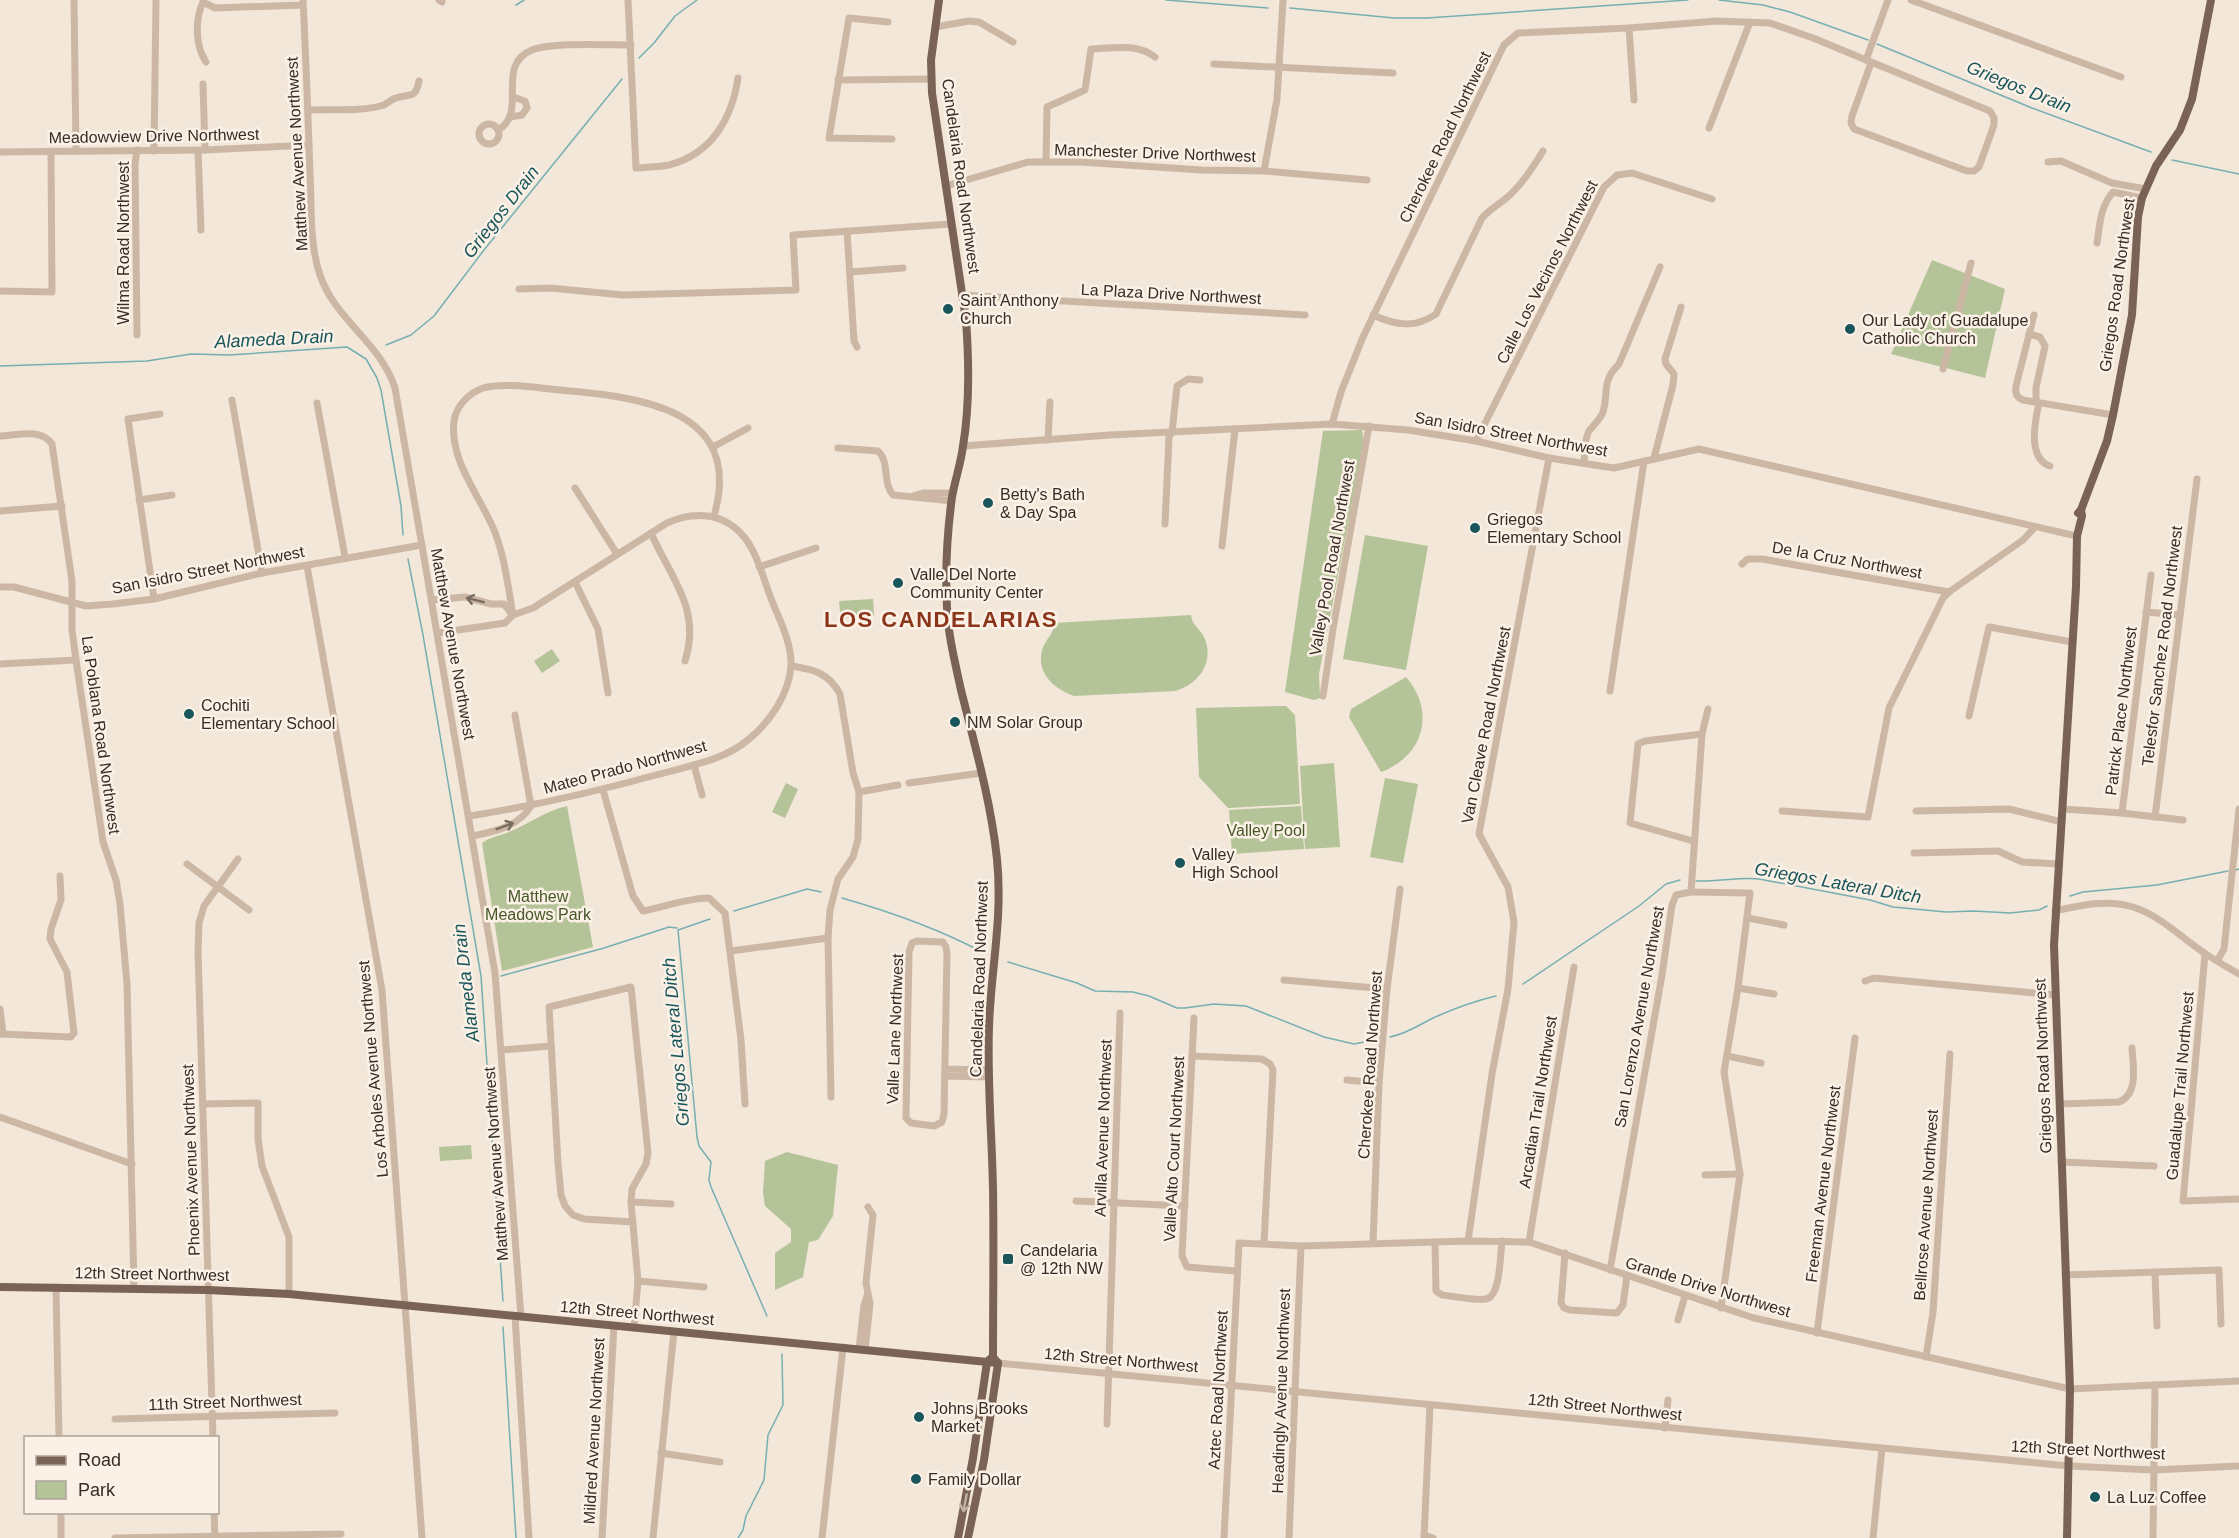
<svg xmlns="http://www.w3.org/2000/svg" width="2239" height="1538" font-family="Helvetica,sans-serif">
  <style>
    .green { fill: #b4c398 }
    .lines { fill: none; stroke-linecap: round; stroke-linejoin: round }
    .stream { stroke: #76afb2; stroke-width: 1.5 }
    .minor { stroke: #ccb7a4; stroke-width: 7 }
    .major { stroke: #7a6256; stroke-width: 8 }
    .oneway { stroke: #7a6b5f }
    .oneway2 { stroke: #c1b1a5 }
    .poi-dot { fill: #19565b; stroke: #fbf1e6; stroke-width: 2 }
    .labels { text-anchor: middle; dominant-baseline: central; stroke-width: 5; stroke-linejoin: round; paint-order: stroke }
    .street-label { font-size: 16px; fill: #372c26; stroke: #fbf1e6 }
    .poi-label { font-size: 16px; fill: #372c26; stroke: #fbf1e6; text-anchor: start }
    .park-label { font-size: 16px; fill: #465728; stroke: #fbf1e6 }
    .water-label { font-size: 18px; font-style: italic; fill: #19565b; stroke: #fbf1e6 }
    .district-label { font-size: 22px; font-weight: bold; letter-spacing: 1.5px; fill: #8b351a; stroke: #fbf1e6 }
  </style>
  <rect width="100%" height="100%" fill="#f3e7d9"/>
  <g class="green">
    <polygon points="1932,260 2005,289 1985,378 1891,354"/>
    <polygon points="1362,430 1364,441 1319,674 1320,698 1314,700 1285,692 1323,431"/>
    <polygon points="1365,535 1428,546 1406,670 1343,659"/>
    <polygon points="873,599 874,616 841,618 839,601"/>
    <path d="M1191 615C1192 625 1198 627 1203 635 1216 660 1200 684 1175 691L1074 696C1053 689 1033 670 1044 645 1048 637 1054 633 1054 623Z"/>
    <polygon points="552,649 560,661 542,673 534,661"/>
    <path d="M1406 677C1436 712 1424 756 1381 772L1349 717 1351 709Z"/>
    <polygon points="1286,706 1295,715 1300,804 1228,808 1199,777 1196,708"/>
    <polygon points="1334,763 1340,847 1305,849 1300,766"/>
    <polygon points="1385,778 1418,784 1403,863 1370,857"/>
    <polygon points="786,783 798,789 785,818 772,812"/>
    <path d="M567 806 593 947 502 971 482 843C490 837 499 836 509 832 529 824 545 811 567 806Z"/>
    <polygon points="1301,806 1304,849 1232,854 1229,810"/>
    <polygon points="471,1145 472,1159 440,1161 439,1147"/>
    <polygon points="787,1152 838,1165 833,1216 818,1240 809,1242 803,1277 775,1290 775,1253 791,1242 791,1229 765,1206 763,1192 765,1161"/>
  </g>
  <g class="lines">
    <g class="stream">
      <polyline points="1166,0 1268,8"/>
      <polyline points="1719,0 1763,5 1790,12 1868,40"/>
      <polyline points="516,5 524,0"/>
      <polyline points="1290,8 1394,18 1427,18 1688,0"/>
      <polyline points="1877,44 2032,108 2151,152"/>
      <polyline points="639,58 654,43 675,16 697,0"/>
      <polyline points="2172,160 2239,174"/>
      <polyline points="386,345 411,335 434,316 484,250 622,79"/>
      <polyline points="0,366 147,361 191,354 230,355 347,347 366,359 377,378 381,390 401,506 403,535"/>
      <polyline points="408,559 423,635 481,976 503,1301"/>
      <polyline points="2236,870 2239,869"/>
      <path d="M1696 881C1717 882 1738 877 1759 879L1870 900 1893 907 1946 912 1974 911 2010 913 2039 910 2047 906"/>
      <polyline points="2070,896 2083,892 2157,885 2228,871"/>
      <path d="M842 898C891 912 937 928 982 952"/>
      <polyline points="734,911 807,889 821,892"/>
      <polyline points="710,919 678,930 697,1137 699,1146 711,1162 709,1180 711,1187 767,1316"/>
      <polyline points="1008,962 1077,983 1095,991 1133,992 1149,996 1177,1008 1185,1008 1214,1004 1246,1006 1324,1037 1354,1044 1379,1039"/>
      <polyline points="501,976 604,948 669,927 677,928"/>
      <polyline points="1523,984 1639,906 1666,884 1680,880"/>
      <path d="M1390 1037C1406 1034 1419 1025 1433 1018 1453 1009 1474 1001 1496 996"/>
      <polyline points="503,1327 516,1538"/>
      <polyline points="738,1538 743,1530 746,1516 764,1480 768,1435 783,1405 782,1354"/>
    </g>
    <g class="minor">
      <polyline points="74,0 76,151"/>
      <path d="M303 0C306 58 308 116 310 174 312 207 309 243 320 275 335 320 381 343 395 388L495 973 521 1317"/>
      <polyline points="439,0 442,2"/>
      <path d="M628 0 636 168C647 167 659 167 669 165 712 154 732 118 738 78"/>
      <polyline points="1911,0 2121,77"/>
      <polyline points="888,22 849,18 829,138 892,139"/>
      <polyline points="935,27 969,21 979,22 1013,42"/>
      <polyline points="1629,28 1634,100"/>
      <polyline points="1866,60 1888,0"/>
      <path d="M206 62C195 46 195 19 203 2L215 8 303 5"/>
      <polyline points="1214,64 1393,73"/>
      <polyline points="838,80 931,79"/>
      <polyline points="203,84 205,150"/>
      <path d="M308 110C330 109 364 112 384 105 388 103 392 99 396 98 411 93 415 100 419 81"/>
      <polyline points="510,117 522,115 527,108 525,101 513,97"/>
      <circle cx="489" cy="134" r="10"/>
      <polyline points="1709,128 1750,22"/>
      <path d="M498 130C529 113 494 65 532 50 552 42 607 45 631 45"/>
      <polyline points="137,150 135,164 137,335"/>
      <polyline points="198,150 201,230"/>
      <polyline points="154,151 156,0"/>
      <polyline points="0,152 205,150 309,145"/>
      <path d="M1046 162 1047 107 1085 90 1091 49C1113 48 1137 43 1155 57"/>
      <polyline points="2048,162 2061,161 2112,183 2146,189"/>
      <polyline points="1264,171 1277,99 1283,0"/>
      <polyline points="946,186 1028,162 1080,162 1202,170 1264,171 1367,180"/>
      <polyline points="847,231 854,341 857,347"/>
      <path d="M2097 243C2100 224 2100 207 2113 192L2142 198"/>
      <polyline points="850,272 903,268"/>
      <polyline points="519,289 550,288 623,295 796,290 793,235 951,224"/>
      <polyline points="0,291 52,292 51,151"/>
      <polyline points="962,295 1305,315"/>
      <path d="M1373 315C1395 325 1415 329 1436 314L1482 218C1491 208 1503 202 1512 193 1524 181 1534 166 1543 151"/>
      <path d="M2034 315 2016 386C2015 393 2016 397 2023 400L2113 415"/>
      <polyline points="2029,334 2040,337 2045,346 2036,388 2036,402"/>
      <polyline points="1943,369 1971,263"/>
      <polyline points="232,400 262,573"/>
      <polyline points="317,403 345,557"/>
      <path d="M2039 403C2035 421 2027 458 2050 466"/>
      <polyline points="1332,424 1341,392 1363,337 1504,45 1518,33 1629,28 1717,21 1770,23 1813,38 1990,111 1994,118 1994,125 1979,167 1974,171 1967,171 1854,129 1851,123 1852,116 1871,63"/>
      <path d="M0 436C18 435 41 428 52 444L72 581V630L76 660 103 842 116 880 120 904 127 984 134 1288"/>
      <polyline points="1048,440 1050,402"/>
      <polyline points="1476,441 1604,187 1617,175 1632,173 1712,199"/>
      <polyline points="963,446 1110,435 1332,424 1408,430 1476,441 1549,458 1614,468 1699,449 2072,535"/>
      <polyline points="713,447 748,428"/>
      <path d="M838 448 878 451C890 462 882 482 893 495L952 501"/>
      <polyline points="1654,458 1673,385 1674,374 1666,364 1665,359 1681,307"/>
      <path d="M1584 463C1585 453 1584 439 1589 431 1594 424 1600 420 1603 412 1609 391 1601 382 1619 364L1660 267"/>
      <polyline points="575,488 617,554"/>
      <polyline points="913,496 923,493 953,493"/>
      <polyline points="139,500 172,495"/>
      <polyline points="0,511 62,506"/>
      <polyline points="1165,524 1169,437 1172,432 1177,386 1188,379 1200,380"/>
      <path d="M651 533C670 577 702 609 685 661"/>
      <polyline points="1222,546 1235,429"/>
      <polyline points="1742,564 1748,559 1762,559 1949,592"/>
      <polyline points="307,566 382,990 422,1538"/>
      <polyline points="759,567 816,548"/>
      <polyline points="575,582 598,629 608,693"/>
      <polyline points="0,587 14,587 86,606 113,604 154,599 262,573 422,545"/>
      <polyline points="154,599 128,419 160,414"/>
      <polyline points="432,600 465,597 491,604 504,604 511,613"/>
      <polyline points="2146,612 2180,615"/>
      <path d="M513 615C508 587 505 557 494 530 480 496 449 460 454 421 456 406 469 393 483 388 504 382 538 388 560 390 639 397 745 408 714 516"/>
      <path d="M438 633 505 623 513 615 533 608 667 523C695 510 725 513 745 538 758 555 764 581 772 601 780 621 792 644 791 666 789 694 770 722 749 739 724 761 687 766 656 775 594 792 533 806 470 816"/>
      <polyline points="0,664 76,660"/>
      <path d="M791 666C813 669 829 673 840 694L853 773 859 792 858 839 853 857 838 879 830 910 828 938 831 1097"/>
      <polyline points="1610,691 1644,461"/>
      <polyline points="1323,696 1333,629 1369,426"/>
      <polyline points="515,715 531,806"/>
      <polyline points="1969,716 1989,627 2072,642"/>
      <polyline points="694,765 702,795"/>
      <polyline points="909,783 981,773"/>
      <path d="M603 790 633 896 643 911C665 907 687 898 709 898L725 913 741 1040 745 1104"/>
      <polyline points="859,792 898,785"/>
      <polyline points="2063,809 2122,813 2183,820"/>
      <polyline points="1782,811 1868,817 1889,708 1943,598 1949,592 2023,540 2035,527"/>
      <polyline points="1916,811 2009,809 2062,822"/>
      <polyline points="2122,813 2151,575"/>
      <polyline points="2155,817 2197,479"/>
      <path d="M473 836C496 831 518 827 531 806"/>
      <polyline points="1693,841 1630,823 1638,744 1645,741 1702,734"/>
      <polyline points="1914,853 1998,851 2022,862 2059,864"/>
      <polyline points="187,864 249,910"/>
      <polyline points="1691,892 1750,893 1738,988 1724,1072 1740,1174 1721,1308"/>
      <path d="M2055 911C2081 905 2107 899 2133 907 2159 915 2181 937 2203 952 2214 960 2227 967 2239 974"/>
      <polyline points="1748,918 1784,925"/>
      <polygon points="917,941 943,942 946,947 947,954 944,1114 942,1122 934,1126 911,1123 906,1118 909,952 912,943"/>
      <polyline points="731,951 828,938"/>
      <polyline points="2205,954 2183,1201 2239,1199"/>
      <polyline points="2217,961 2224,949 2239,809"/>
      <polyline points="1284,980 1387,989"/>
      <polyline points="1865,981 1874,978 2055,995"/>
      <polyline points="1738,988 1774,994"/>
      <polyline points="0,1009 3,1034"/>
      <polyline points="1194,1018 1182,1256 1187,1267 1236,1271"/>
      <polyline points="0,1034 71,1037 74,1033 67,972 50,939 51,929 61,900 60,876"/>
      <polyline points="501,1050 551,1046"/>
      <polyline points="1192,1056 1262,1059 1270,1064 1273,1070 1264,1243"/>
      <polyline points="1727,1056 1761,1063"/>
      <polyline points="945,1069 989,1070"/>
      <polyline points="945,1076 989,1077"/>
      <polyline points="1347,1080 1379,1083"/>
      <polyline points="203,1104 258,1103 258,1139 262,1166 289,1237 289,1294"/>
      <path d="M2060 1104 2119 1102C2139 1094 2133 1066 2132 1048"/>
      <polyline points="0,1117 132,1164"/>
      <polyline points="2061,1162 2154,1166"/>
      <polyline points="1705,1175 1740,1174"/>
      <polyline points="1076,1201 1185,1206"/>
      <polyline points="631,1202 671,1204"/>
      <polyline points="633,1222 584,1219 573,1215 565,1206 561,1195 558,1163 549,1007 631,987 648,1153 646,1164 632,1189 631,1202 638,1281 634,1328"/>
      <polyline points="1468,1241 1492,1074 1508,989 1514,922 1508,887 1479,834 1549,458"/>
      <path d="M1435 1242 1436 1291 1442 1295C1454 1296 1475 1301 1486 1299 1501 1296 1500 1254 1502 1241"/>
      <polyline points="1529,1242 1574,967"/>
      <polyline points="1373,1243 1379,1083 1387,989 1400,889"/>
      <polyline points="1565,1253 1561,1303 1564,1308 1570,1310 1617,1313 1623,1305 1627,1275"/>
      <polyline points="1610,1270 1662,975 1672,905 1676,895 1691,892 1702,734 1708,709"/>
      <polyline points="2155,1273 2157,1326"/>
      <polyline points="2065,1275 2219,1270 2221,1324"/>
      <polyline points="638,1281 704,1287"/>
      <polyline points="56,1287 59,1438"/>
      <polyline points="515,1316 529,1538"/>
      <polyline points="1678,1320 1685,1296"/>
      <polyline points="1817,1333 1855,1038"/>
      <polyline points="859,1349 864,1305 867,1296"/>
      <polyline points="865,1350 870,1304 866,1283 873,1215 868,1207"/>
      <polyline points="1926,1357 1933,1312 1950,1054"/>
      <polyline points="998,1363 2069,1466 2153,1470 2239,1466"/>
      <polyline points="115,1419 335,1413"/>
      <polyline points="1107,1424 1120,1013"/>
      <polyline points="1665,1428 1668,1400"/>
      <polyline points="213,1438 198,952 199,923 204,906 238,859"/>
      <polyline points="661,1453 720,1462"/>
      <polyline points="61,1512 61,1538"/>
      <polyline points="214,1512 215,1538"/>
      <polyline points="1424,1535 1433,1538"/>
      <polyline points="115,1538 341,1534"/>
      <polyline points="602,1538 614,1326"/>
      <polyline points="653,1538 674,1331"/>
      <polyline points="822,1538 843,1347"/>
      <polyline points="1224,1538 1239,1243 1301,1246 1468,1241 1529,1242 1754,1318 2070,1389 2239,1381"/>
      <polyline points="1289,1538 1301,1246"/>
      <polyline points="1424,1538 1430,1405"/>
      <polyline points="1873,1538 1882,1448"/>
      <polyline points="2153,1538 2155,1386"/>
    </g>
    <g class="major">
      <path d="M939 0 931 60 932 93 966 320C969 361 970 405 963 446 961 463 955 480 952 497 947 534 945 570 947 607 948 635 955 662 961 690 975 746 991 802 997 859 1003 918 991 968 989 1026 987 1081 992 1135 993 1189 994 1245 993 1301 993 1357L998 1363 984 1460 968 1538"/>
      <polyline points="2078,513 2081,510 2107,441 2113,415 2132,315 2138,217 2142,198 2156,166 2180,130 2192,99 2211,0"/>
      <polyline points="0,1287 208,1290 289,1294 998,1363"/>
      <polyline points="958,1538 973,1458 987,1362 990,1359"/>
      <polyline points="2067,1538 2070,1389 2054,945 2076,587 2077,536 2082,516 2081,510"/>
    </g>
  </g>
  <defs><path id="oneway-shaft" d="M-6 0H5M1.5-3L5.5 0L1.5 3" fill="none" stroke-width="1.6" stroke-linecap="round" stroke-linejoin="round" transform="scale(1.5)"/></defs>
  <g class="oneway">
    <use href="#oneway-shaft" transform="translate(475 600) rotate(-166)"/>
    <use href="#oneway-shaft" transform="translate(505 826) rotate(-20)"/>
  </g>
  <use class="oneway2" href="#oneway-shaft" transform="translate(965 1503) rotate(101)"/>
  <g class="poi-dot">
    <circle cx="948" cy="309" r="6"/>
    <circle cx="1850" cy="329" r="6"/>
    <circle cx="988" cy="503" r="6"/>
    <circle cx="1475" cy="528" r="6"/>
    <circle cx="898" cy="583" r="6"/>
    <circle cx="189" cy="714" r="6"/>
    <circle cx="955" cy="722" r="6"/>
    <circle cx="1180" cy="863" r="6"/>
    <rect x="1002" y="1253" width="12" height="12" rx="3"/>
    <circle cx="919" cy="1417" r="6"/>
    <circle cx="916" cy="1479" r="6"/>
    <circle cx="2095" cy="1497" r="6"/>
  </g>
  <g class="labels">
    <g class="street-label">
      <text transform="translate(154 136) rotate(-1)">Meadowview Drive Northwest</text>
      <text transform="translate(1445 137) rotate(-64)">Cherokee Road Northwest</text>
      <text transform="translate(1155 153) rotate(2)">Manchester Drive Northwest</text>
      <text transform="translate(297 154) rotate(-93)">Matthew Avenue Northwest</text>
      <text transform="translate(961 176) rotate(82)">Candelaria Road Northwest</text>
      <text transform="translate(123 243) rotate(-90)">Wilma Road Northwest</text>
      <text transform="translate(1547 272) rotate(-63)">Calle Los Vecinos Northwest</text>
      <text transform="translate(2117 285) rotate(-82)">Griegos Road Northwest</text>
      <text transform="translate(1171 294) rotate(3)">La Plaza Drive Northwest</text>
      <text transform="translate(1511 434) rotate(10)">San Isidro Street Northwest</text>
      <text transform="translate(1332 558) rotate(-80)">Valley Pool Road Northwest</text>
      <text transform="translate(1847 560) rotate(10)">De la Cruz Northwest</text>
      <text transform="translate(208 570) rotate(-11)">San Isidro Street Northwest</text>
      <text transform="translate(453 644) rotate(80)">Matthew Avenue Northwest</text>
      <text transform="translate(2162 646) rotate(-83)">Telesfor Sanchez Road Northwest</text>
      <text transform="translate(2121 711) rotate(-83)">Patrick Place Northwest</text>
      <text transform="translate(1486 725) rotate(-79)">Van Cleave Road Northwest</text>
      <text transform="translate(101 735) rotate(82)">La Poblana Road Northwest</text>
      <text transform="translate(625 767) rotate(-15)">Mateo Prado Northwest</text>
      <text transform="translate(979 979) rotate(-88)">Candelaria Road Northwest</text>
      <text transform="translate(1639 1017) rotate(-80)">San Lorenzo Avenue Northwest</text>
      <text transform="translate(895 1029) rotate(-88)">Valle Lane Northwest</text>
      <text transform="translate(1370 1065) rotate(-86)">Cherokee Road Northwest</text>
      <text transform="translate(2043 1066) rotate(-92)">Griegos Road Northwest</text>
      <text transform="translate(373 1069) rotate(-95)">Los Arboles Avenue Northwest</text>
      <text transform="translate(2180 1086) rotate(-85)">Guadalupe Trail Northwest</text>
      <text transform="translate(1538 1102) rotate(-81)">Arcadian Trail Northwest</text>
      <text transform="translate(1103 1128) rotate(-88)">Arvilla Avenue Northwest</text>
      <text transform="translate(1174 1149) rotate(-87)">Valle Alto Court Northwest</text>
      <text transform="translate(191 1160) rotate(-92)">Phoenix Avenue Northwest</text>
      <text transform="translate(496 1164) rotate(-94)">Matthew Avenue Northwest</text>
      <text transform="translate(1823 1184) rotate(-83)">Freeman Avenue Northwest</text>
      <text transform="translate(1926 1205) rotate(-86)">Bellrose Avenue Northwest</text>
      <text transform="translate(152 1274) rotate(1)">12th Street Northwest</text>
      <text transform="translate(1708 1287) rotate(17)">Grande Drive Northwest</text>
      <text transform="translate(637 1313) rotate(5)">12th Street Northwest</text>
      <text transform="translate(1121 1360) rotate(5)">12th Street Northwest</text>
      <text transform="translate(1218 1390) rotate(-87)">Aztec Road Northwest</text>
      <text transform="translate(1281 1391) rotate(-88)">Headingly Avenue Northwest</text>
      <text transform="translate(225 1402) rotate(-2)">11th Street Northwest</text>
      <text transform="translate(1605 1407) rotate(6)">12th Street Northwest</text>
      <text transform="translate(594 1431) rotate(-87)">Mildred Avenue Northwest</text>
      <text transform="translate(2088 1450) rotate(3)">12th Street Northwest</text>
    </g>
    <g class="poi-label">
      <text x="960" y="300">Saint Anthony<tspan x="960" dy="18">Church</tspan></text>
      <text x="1862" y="320">Our Lady of Guadalupe<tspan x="1862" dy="18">Catholic Church</tspan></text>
      <text x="1000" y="494">Betty's Bath<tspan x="1000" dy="18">&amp; Day Spa</tspan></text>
      <text x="1487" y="519">Griegos<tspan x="1487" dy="18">Elementary School</tspan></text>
      <text x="910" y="574">Valle Del Norte<tspan x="910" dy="18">Community Center</tspan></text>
      <text x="201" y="705">Cochiti<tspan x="201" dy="18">Elementary School</tspan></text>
      <text x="967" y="722">NM Solar Group</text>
      <text x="1192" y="854">Valley<tspan x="1192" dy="18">High School</tspan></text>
      <text x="1020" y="1250">Candelaria<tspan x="1020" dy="18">@ 12th NW</tspan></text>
      <text x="931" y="1408">Johns Brooks<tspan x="931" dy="18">Market</tspan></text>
      <text x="928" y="1479">Family Dollar</text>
      <text x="2107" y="1497">La Luz Coffee</text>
    </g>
    <g class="park-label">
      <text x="1266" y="830">Valley Pool</text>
      <text x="538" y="896">Matthew<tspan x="538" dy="18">Meadows Park</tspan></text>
    </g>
    <g class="water-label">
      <text transform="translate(2019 87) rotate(22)">Griegos Drain</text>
      <text transform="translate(501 212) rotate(-52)">Griegos Drain</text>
      <text transform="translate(274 339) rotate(-3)">Alameda Drain</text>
      <text transform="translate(1838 883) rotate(10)">Griegos Lateral Ditch</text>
      <text transform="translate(466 983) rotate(-97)">Alameda Drain</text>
      <text transform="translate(676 1042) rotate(-95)">Griegos Lateral Ditch</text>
    </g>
    <g class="district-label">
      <text x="941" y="619">LOS CANDELARIAS</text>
    </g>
  </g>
  <rect x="24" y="1436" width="195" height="78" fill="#fbf1e6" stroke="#ada299" stroke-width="1.5"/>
  <rect x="36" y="1456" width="30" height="9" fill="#7a6256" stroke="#ada299" stroke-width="1.5"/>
  <text x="78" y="1466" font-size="18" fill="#372c26">Road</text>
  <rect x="36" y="1481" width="30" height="18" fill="#b4c398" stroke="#ada299" stroke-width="1.5"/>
  <text x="78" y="1496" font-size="18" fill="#372c26">Park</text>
</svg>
